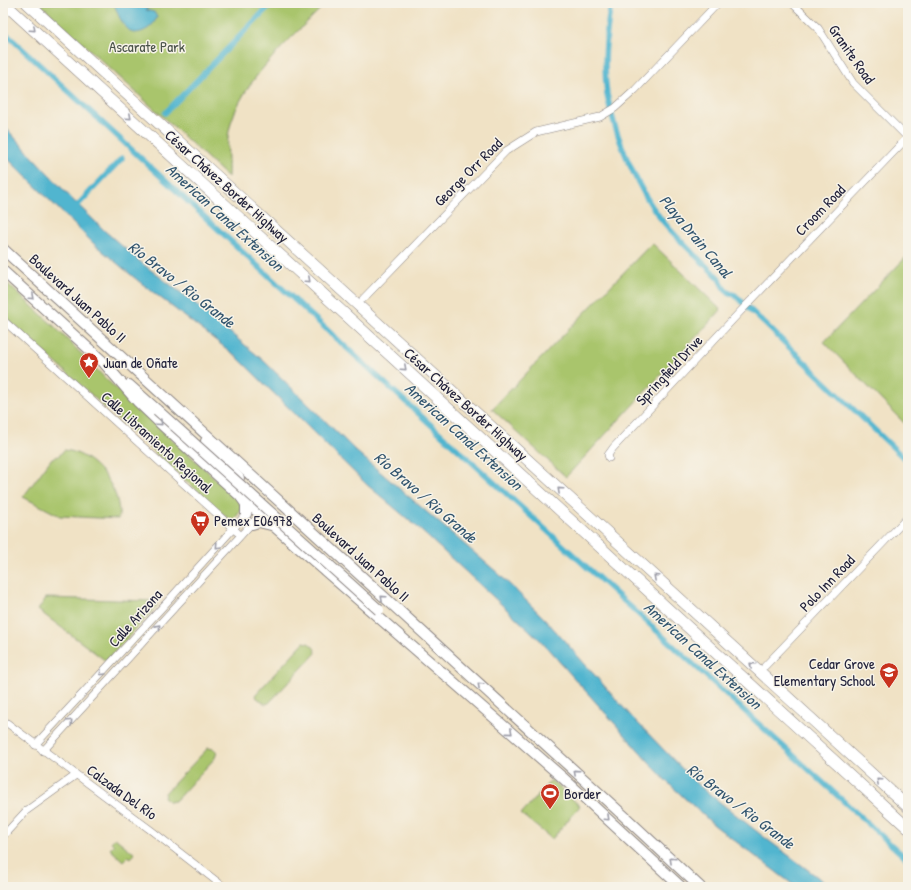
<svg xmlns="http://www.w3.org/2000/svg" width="911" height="890" font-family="'Patrick Hand',sans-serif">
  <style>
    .green { fill: #a9c56c; stroke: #667454 }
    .water { fill: #51b5cf; stroke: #3a6c85 }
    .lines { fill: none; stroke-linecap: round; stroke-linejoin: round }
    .canal { stroke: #51b5cf; stroke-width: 5.5 }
    .tertiary-casing { stroke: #898280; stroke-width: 8 }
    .trunk-casing { stroke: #898280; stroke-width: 12 }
    .motorway-casing { stroke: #898280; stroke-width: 12 }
    .tertiary { stroke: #fff; stroke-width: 7 }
    .trunk { stroke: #fff; stroke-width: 10 }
    .motorway { stroke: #fff; stroke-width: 11 }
    .trunk-bridge-casing { stroke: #898280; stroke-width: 12; stroke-linecap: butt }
    .trunk-bridge { stroke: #fff; stroke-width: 10 }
    .oneway { stroke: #9c9ca7 }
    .labels { text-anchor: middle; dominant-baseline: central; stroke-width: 3; stroke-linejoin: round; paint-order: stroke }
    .park-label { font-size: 15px; fill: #4a534a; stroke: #f7f3e8 }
    .street-label { font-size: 15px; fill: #22223b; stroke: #f7f3e8 }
    .poi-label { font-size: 15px; fill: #22223b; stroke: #f7f3e8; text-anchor: start }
    .water-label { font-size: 16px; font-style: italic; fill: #32556f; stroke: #f7f3e8 }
  </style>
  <rect width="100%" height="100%" fill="#f7f3e8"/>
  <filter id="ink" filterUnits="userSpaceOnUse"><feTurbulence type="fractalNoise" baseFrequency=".025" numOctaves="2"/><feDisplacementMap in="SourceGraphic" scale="8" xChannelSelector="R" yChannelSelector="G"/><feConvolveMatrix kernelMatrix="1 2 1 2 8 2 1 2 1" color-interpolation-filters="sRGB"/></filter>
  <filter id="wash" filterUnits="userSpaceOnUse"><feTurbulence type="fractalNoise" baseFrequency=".012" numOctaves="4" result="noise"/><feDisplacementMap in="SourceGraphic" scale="16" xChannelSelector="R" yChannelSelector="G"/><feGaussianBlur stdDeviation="0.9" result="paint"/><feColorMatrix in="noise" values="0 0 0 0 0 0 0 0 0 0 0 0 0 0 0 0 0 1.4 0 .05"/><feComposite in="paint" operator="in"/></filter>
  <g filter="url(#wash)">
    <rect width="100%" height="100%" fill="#f0e2c5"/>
    <g class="green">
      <path d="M39 3H326C292 39 239 81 229 131 226 145 229 162 228 177Z"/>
      <polygon points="652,243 721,310 566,477 492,409"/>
      <polygon points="908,255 908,427 824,342"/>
      <polygon points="3,280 54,326 108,381 239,500 242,509 233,521 225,516 3,315"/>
      <path d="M64 450C89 452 114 480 118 504 119 510 120 514 118 519L60 516 23 497 52 458 59 456Z"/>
      <polygon points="46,598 154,601 157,606 106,661 38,610"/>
      <path d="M304 642C310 643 315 647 316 653L269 703 265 704 256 697 255 695Z"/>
      <polygon points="208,748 214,749 217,752 215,758 175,801 169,802 164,797 165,793"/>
      <polygon points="551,780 580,806 552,839 521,814"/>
      <polygon points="115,838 135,854 131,858 128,856 123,861 110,849 114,845 111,842"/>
    </g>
    <g class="water">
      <path d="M114 3H158L148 7 146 10 154 12 157 17C153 27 144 33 133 33 122 26 118 15 114 3Z"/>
      <polygon points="3,125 73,200 106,232 144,265 196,304 264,361 357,452 499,574 545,619 631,716 697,784 764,837 831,887 796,887 714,825 667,782 540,640 416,526 366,484 236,356 136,279 94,244 3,154"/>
    </g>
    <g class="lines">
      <g class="canal">
        <path d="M611 3C606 32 603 65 607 94 614 133 636 187 661 219 678 240 698 258 718 277 724 287 722 291 735 295L908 462"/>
        <polyline points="3,31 374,373 908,860"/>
        <polyline points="165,113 272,3"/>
        <polyline points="73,210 122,158"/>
      </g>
    </g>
  </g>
  <g filter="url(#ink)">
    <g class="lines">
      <defs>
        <g id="tertiary">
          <polyline points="792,3 818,28 853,83 908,138"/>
          <polyline points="363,299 506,151 536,132 600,117 615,108 635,90 718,3"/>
          <polyline points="3,320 237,532"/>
          <polyline points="609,458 608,455 613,448 738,314 908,137"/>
          <polyline points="765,666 908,517"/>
          <polyline points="3,720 152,831 224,887"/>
          <polyline points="35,745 168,601 249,511"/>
          <polyline points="43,751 254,521"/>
          <polyline points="3,836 26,811 76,775"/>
        </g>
        <g id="trunk">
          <polyline points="3,249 624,816 700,887"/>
          <polyline points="3,271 110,368"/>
          <polyline points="105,364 138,402 160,423 260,514 446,676"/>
          <polyline points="129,385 157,410"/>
          <polyline points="206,441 214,452 239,478"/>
          <polyline points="241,497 246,504 246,514"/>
          <polyline points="252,524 259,522 271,525"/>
          <polyline points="442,672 562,777 681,887"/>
        </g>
        <g id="motorway">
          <polyline points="4,3 908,828"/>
          <polyline points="27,3 908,807"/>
        </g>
      </defs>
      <use href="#tertiary" class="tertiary-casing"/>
      <use href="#trunk" class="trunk-casing"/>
      <use href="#motorway" class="motorway-casing"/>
      <use href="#tertiary" class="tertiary"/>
      <use href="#trunk" class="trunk"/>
      <use href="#motorway" class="motorway"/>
      <defs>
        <polyline id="trunk-bridge" points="157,410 379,610"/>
      </defs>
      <use href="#trunk-bridge" class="trunk-bridge-casing"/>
      <use href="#trunk-bridge" class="trunk-bridge"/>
    </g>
    <defs><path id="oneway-chevron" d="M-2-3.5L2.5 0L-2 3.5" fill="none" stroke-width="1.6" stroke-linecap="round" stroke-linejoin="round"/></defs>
    <g class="oneway">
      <use href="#oneway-chevron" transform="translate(33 29) rotate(42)"/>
      <use href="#oneway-chevron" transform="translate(129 117) rotate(42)"/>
      <use href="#oneway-chevron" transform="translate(308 280) rotate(42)"/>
      <use href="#oneway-chevron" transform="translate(32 297) rotate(42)"/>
      <use href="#oneway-chevron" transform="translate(404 368) rotate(42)"/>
      <use href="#oneway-chevron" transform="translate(160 423) rotate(42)"/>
      <use href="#oneway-chevron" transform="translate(560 490) rotate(-138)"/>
      <use href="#oneway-chevron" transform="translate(218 546) rotate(133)"/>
      <use href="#oneway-chevron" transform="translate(656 577) rotate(-138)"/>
      <use href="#oneway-chevron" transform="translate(383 598) rotate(-138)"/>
      <use href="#oneway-chevron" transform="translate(158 627) rotate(-48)"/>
      <use href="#oneway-chevron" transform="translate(752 665) rotate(-138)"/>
      <use href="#oneway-chevron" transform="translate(102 673) rotate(135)"/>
      <use href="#oneway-chevron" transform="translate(480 685) rotate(-138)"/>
      <use href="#oneway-chevron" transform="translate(70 722) rotate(-47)"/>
      <use href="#oneway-chevron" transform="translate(510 732) rotate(41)"/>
      <use href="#oneway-chevron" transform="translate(576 772) rotate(-138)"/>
      <use href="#oneway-chevron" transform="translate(879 781) rotate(-138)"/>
      <use href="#oneway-chevron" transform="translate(607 818) rotate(43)"/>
      <use href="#oneway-chevron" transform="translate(672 860) rotate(-137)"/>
    </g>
  </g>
  <defs>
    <symbol id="sight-pin" viewBox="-11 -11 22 30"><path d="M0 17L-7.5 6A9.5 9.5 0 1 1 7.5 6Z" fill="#c8321e" stroke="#f7f3e8"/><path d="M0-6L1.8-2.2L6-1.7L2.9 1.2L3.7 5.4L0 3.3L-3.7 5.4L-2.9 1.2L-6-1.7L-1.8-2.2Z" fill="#fff"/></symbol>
    <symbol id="supermarket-pin" viewBox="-11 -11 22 30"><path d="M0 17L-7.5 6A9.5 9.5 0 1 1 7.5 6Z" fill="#c8321e" stroke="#f7f3e8"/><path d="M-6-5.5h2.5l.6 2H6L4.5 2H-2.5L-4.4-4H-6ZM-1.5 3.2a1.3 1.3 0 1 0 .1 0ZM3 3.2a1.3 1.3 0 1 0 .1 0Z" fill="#fff"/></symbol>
    <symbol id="school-pin" viewBox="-11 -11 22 30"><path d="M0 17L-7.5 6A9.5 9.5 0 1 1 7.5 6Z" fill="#c8321e" stroke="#f7f3e8"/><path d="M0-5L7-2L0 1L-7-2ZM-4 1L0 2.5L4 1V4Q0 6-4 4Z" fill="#fff"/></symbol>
    <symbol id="stadium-pin" viewBox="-11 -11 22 30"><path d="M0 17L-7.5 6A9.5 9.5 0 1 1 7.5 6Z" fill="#c8321e" stroke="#f7f3e8"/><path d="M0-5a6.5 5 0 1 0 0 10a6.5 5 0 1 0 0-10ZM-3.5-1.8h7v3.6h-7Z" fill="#fff"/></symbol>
  </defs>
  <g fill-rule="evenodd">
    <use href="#sight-pin" x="78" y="351" width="22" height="30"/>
    <use href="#supermarket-pin" x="189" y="509" width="22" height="30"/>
    <use href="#school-pin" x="878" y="661" width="22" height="30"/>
    <use href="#stadium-pin" x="539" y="782" width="22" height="30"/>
  </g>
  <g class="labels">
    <g class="park-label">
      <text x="147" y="46">Ascarate Park</text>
    </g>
    <g class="street-label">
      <text transform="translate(852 54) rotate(55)">Granite Road</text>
      <text transform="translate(468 172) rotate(-45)">George Orr Road</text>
      <text transform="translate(227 186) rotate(42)">César Chávez Border Highway</text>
      <text transform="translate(820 210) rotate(-46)">Croom Road</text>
      <text transform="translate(78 298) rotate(42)">Boulevard Juan Pablo II</text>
      <text transform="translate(669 370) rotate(-47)">Springfield Drive</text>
      <text transform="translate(466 404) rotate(42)">César Chávez Border Highway</text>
      <text transform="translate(157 442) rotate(42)">Calle Libramiento Regional</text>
      <text transform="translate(361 557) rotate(42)">Boulevard Juan Pablo II</text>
      <text transform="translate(827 583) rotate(-46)">Polo Inn Road</text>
      <text transform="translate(135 618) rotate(-48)">Calle Arizona</text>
      <text transform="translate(122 792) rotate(36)">Calzada Del Río</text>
    </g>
    <g class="poi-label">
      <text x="103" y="362">Juan de Oñate</text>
      <text x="214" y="520">Pemex E06978</text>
      <text x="875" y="663" text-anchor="end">Cedar Grove<tspan x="875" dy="17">Elementary School</tspan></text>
      <text x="564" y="793">Border</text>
    </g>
    <g class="water-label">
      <text transform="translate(225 217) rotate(42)">American Canal Extension</text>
      <text transform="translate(696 236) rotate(50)">Playa Drain Canal</text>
      <text transform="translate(182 284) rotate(38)">Río Bravo / Rio Grande</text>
      <text transform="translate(464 436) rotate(42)">American Canal Extension</text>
      <text transform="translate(426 497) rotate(41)">Río Bravo / Rio Grande</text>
      <text transform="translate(703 655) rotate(42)">American Canal Extension</text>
      <text transform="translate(741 806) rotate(37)">Río Bravo / Rio Grande</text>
    </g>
  </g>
  <rect width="911" height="890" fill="none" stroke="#f7f3e8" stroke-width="16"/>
</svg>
